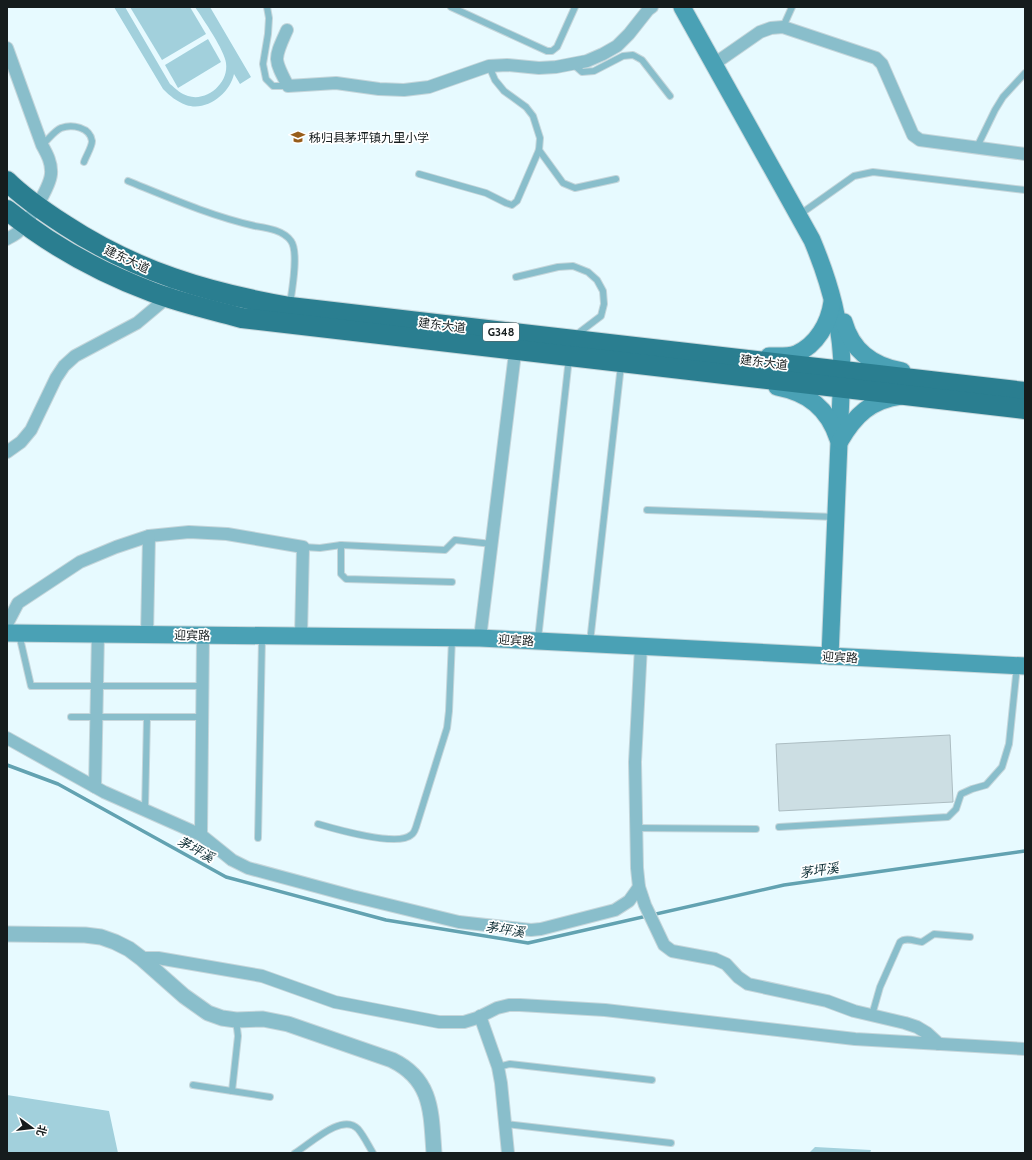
<svg xmlns="http://www.w3.org/2000/svg" width="1032" height="1160" font-family="Cabin,'Noto Sans SC',sans-serif">
  <style>
    .green { fill: #a2d0dc }
    .lines { fill: none; stroke-linecap: round; stroke-linejoin: round }
    .stream { stroke: #62a2b1; stroke-width: 3.5 }
    .building { fill: #ccdee3; stroke: #acbdc2 }
    .service-casing { stroke: #c5d6db; stroke-width: 8 }
    .minor-casing { stroke: #c5d6db; stroke-width: 14 }
    .tertiary-casing { stroke: #c5d6db; stroke-width: 17 }
    .secondary-casing { stroke: #c5d6db; stroke-width: 19 }
    .trunk-casing { stroke: #c5d6db; stroke-width: 22 }
    .service { stroke: #89becb; stroke-width: 6 }
    .minor { stroke: #89becb; stroke-width: 12 }
    .tertiary { stroke: #89becb; stroke-width: 15 }
    .secondary { stroke: #4aa1b5; stroke-width: 17 }
    .trunk { stroke: #2a7e90; stroke-width: 20 }
    .labels { text-anchor: middle; dominant-baseline: central; stroke-width: 3.5; stroke-linejoin: round; paint-order: stroke }
    .shield { fill: #fff; stroke: #5b6061; stroke-width: 1 }
    .shield-label { font-size: 11px; font-weight: bold; fill: #151c1d }
    .poi-label { font-size: 12px; fill: #151c1d; stroke: #fff; text-anchor: start }
    .street-label { font-size: 12px; fill: #151c1d; stroke: #fff }
    .water-label { font-size: 13px; font-style: italic; fill: #0d2e35; stroke: #fff }
  </style>
  <rect width="100%" height="100%" fill="#e7faff"/>
  <g class="green">
    <path d="M114 7H125L170 84C176 89 181 94 188 96 207 102 229 83 226 63 225 51 203 19 195 7H210L251 77 240 84 234 74C230 93 207 112 186 105 176 101 170 96 163 89Z"/>
    <polygon points="130,7 190,7 206,34 162,60"/>
    <polygon points="208,39 221,62 178,88 165,65"/>
    <polygon points="7,1095 109,1111 118,1153 7,1153"/>
    <polygon points="815,1147 871,1150 870,1153 809,1153"/>
  </g>
  <g class="lines">
    <polyline class="stream" points="7,765 58,784 226,877 386,920 528,943 784,885 1025,851"/>
  </g>
  <polygon class="building" points="950,735 953,802 779,811 776,744"/>
  <g class="lines">
    <defs>
      <g id="service">
        <polyline points="267,7 269,18 268,34 263,64 266,79 273,86 288,86"/>
        <polyline points="451,7 547,51 552,51 557,47 575,7"/>
        <polyline points="783,27 792,7"/>
        <polyline points="573,64 582,72 594,71 623,56 633,55 642,60 670,96"/>
        <path d="M42 145C48 140 54 131 61 128 72 124 90 127 92 141 92 147 86 156 84 162"/>
        <polyline points="977,147 995,110 1003,97 1025,73"/>
        <polyline points="539,150 563,183 575,188 616,179"/>
        <polyline points="419,174 486,193 506,203 512,205 517,201 539,150 540,138 533,116 526,107 504,91 495,80 489,66"/>
        <path d="M128 181C170 198 211 216 255 226 267 228 283 230 291 241 299 252 292 290 290 304"/>
        <polyline points="799,215 854,176 873,172 1025,190"/>
        <polyline points="516,277 558,267 573,266 588,272 597,280 603,291 604,304 601,316 576,335"/>
        <polyline points="647,510 835,517"/>
        <polyline points="341,545 341,574 346,579 452,582"/>
        <polyline points="303,547 320,548 341,545 445,550 455,540 492,544"/>
        <polyline points="19,634 31,686 202,686"/>
        <polyline points="538,639 569,358"/>
        <polyline points="590,642 621,365"/>
        <polyline points="71,717 202,717"/>
        <polyline points="145,811 147,717"/>
        <path d="M318 824C335 829 398 847 411 835 413 834 415 830 416 827L447 728 449 711 452 639"/>
        <polyline points="779,827 948,817 956,809 961,794 972,789 986,785 1002,767 1009,744 1017,666"/>
        <polyline points="636,828 756,829"/>
        <polyline points="258,838 262,638"/>
        <path d="M872 1015 880 987 900 942C906 937 914 941 922 942L934 934 970 937"/>
        <polyline points="498,1067 510,1064 652,1080"/>
        <polyline points="193,1085 270,1097"/>
        <polyline points="232,1091 238,1036 236,1020"/>
        <polyline points="505,1124 671,1143"/>
        <path d="M295 1153C309 1145 342 1112 358 1129 364 1136 368 1145 373 1153"/>
      </g>
      <g id="minor">
        <path d="M287 30C274 59 273 58 288 86L336 83 379 89 404 90 429 87 489 66 507 65 539 68 556 67 587 61 603 54 617 46 629 34 648 10 652 7"/>
        <path d="M7 48 42 145C47 154 52 163 51 174 50 187 28 223 18 232 15 235 10 237 7 239"/>
        <polyline points="714,64 760,32 771,28 783,27 876,58 882,64 913,135 920,140 1025,154"/>
        <polyline points="7,452 21,442 31,430 56,378 64,366 75,356 137,323 168,297 170,293"/>
        <polyline points="7,624 18,603 80,562 116,547 149,536 189,532 227,534 303,547 301,636"/>
        <polyline points="147,635 149,536"/>
        <polyline points="480,638 516,345"/>
        <polyline points="641,646 635,762 637,868 639,887 645,905 664,945 672,951 715,959 726,964 738,977 748,984 827,1001 854,1011 905,1023 917,1027 927,1033 939,1044"/>
        <polyline points="7,738 104,792 201,835 232,860 248,868 352,896 459,922 531,930 541,929 615,910 629,901 639,887"/>
        <polyline points="95,787 98,634"/>
        <polyline points="201,835 203,635"/>
        <polyline points="141,958 158,958 262,976 335,1002 439,1022 464,1022 477,1018 497,1008 509,1005 520,1005 605,1010 855,1039 1025,1049"/>
        <polyline points="480,1016 498,1067 501,1083 508,1153"/>
      </g>
      <path id="tertiary" d="M7 934 85 935 101 937 115 942 129 949 141 958 184 996 208 1013 222 1018 236 1020 263 1019 288 1024 392 1060C433 1080 431 1113 434 1153"/>
      <g id="secondary">
        <path d="M682 7 812 240C830 283 842 325 842 371L830 656"/>
        <path d="M844 322C852 351 873 366 902 371"/>
        <path d="M769 356C777 356 788 357 796 354 817 345 829 323 832 302"/>
        <path d="M777 387C808 393 828 408 838 439"/>
        <path d="M840 441C855 415 871 400 901 396"/>
        <polyline points="7,633 480,638 1025,666"/>
      </g>
      <g id="trunk">
        <path d="M7 181C24 198 45 212 65 225 135 271 208 293 290 307L1025 392"/>
        <path d="M7 210C51 246 99 272 152 292 181 303 212 310 242 318L1025 409"/>
      </g>
    </defs>
    <use href="#service" class="service-casing"/>
    <use href="#minor" class="minor-casing"/>
    <use href="#tertiary" class="tertiary-casing"/>
    <use href="#secondary" class="secondary-casing"/>
    <use href="#trunk" class="trunk-casing"/>
    <use href="#service" class="service"/>
    <use href="#minor" class="minor"/>
    <use href="#tertiary" class="tertiary"/>
    <use href="#secondary" class="secondary"/>
    <use href="#trunk" class="trunk"/>
  </g>
  <defs>
    <symbol id="school-bare" viewBox="-9 -9 18 18"><path d="M0-5L7-2L0 1L-7-2ZM-4 1L0 2.5L4 1V4Q0 6-4 4Z" fill="#975d1a" stroke="#fff" stroke-width="2.5" paint-order="stroke"/></symbol>
  </defs>
  <g fill-rule="evenodd">
    <use href="#school-bare" x="288" y="127" width="20" height="20"/>
  </g>
  <g class="labels">
    <rect class="shield" x="483" y="323" width="36" height="18" rx="3"/>
    <g class="shield-label">
      <text x="501" y="332">G348</text>
    </g>
    <g class="poi-label">
      <text x="309" y="137">秭归县茅坪镇九里小学</text>
    </g>
    <g class="street-label">
      <text transform="translate(127 259) rotate(25)">建东大道</text>
      <text transform="translate(442 325) rotate(7)">建东大道</text>
      <text transform="translate(764 362) rotate(7)">建东大道</text>
      <text transform="translate(192 635) rotate(1)">迎宾路</text>
      <text transform="translate(516 640) rotate(3)">迎宾路</text>
      <text transform="translate(840 657) rotate(3)">迎宾路</text>
    </g>
    <g class="water-label">
      <text transform="translate(196 849) rotate(29)">茅坪溪</text>
      <text transform="translate(819 870) rotate(-8)">茅坪溪</text>
      <text transform="translate(505 929) rotate(9)">茅坪溪</text>
    </g>
  </g>
  <rect width="1032" height="1160" fill="none" stroke="#151c1d" stroke-width="16"/>
  <g transform="translate(32 1128) rotate(105)" stroke="#ffffff" stroke-width="3" paint-order="stroke">
  <path d="M0-3L7 15L0 10L-7 15Z" fill="#151c1d"/>
  <text y="-6" font-size="11" font-weight="bold" text-anchor="middle" fill="#151c1d">北</text>
  </g>
</svg>
